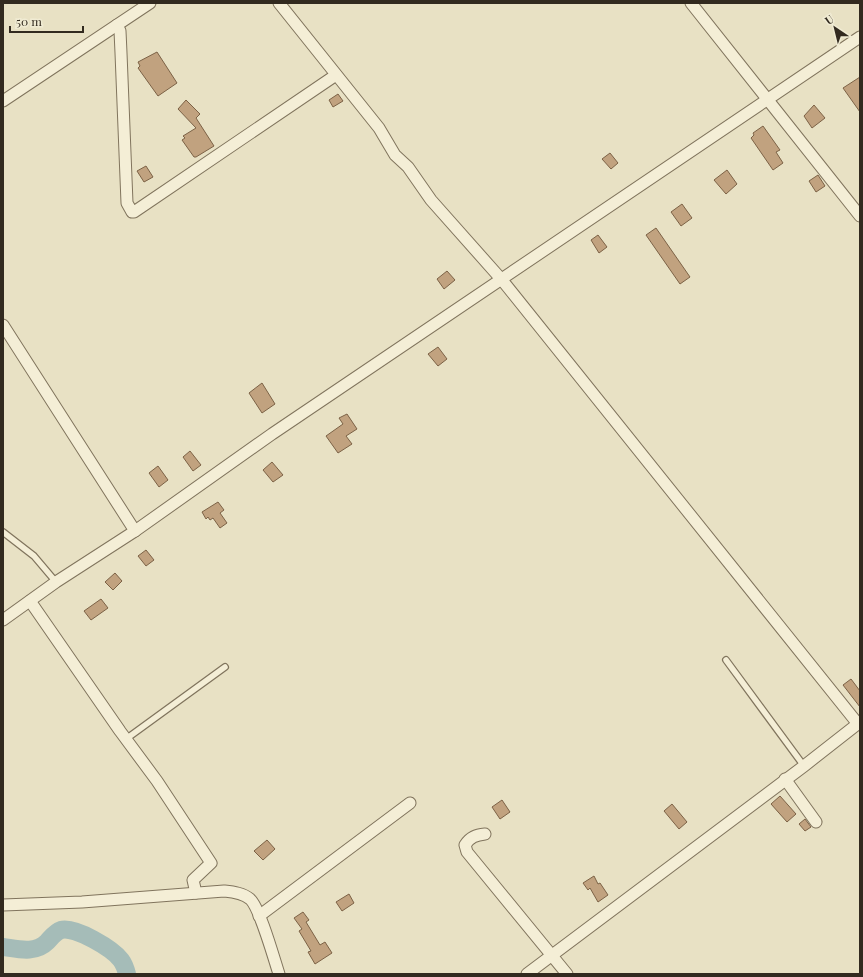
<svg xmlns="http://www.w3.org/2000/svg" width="863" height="977" font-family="'Playfair Display',serif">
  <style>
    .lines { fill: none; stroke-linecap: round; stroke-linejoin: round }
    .river { stroke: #a5bcb8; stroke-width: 18 }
    .building { fill: #c1a27f; stroke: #7c6246 }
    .lane-casing { stroke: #80745d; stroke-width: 8 }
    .street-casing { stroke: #80745d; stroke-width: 13 }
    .lane { stroke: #f4eed6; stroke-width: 5.5 }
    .street { stroke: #f4eed6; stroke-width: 11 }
  </style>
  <rect width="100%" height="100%" fill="#e8e1c4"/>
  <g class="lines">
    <path class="river" d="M3 947C18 949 35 954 47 942 51 938 55 932 61 930 75 926 113 949 121 960 124 964 126 970 127 974"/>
  </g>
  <g class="building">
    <polygon points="157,52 177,83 158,96 138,68 140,66 138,62"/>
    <polygon points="860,77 860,112 843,88"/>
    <polygon points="338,94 343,101 333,107 329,100"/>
    <polygon points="186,100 200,114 196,118 214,146 196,157 194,157 182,140 185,138 183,136 196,128 178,109"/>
    <polygon points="814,105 825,118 812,128 804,116"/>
    <polygon points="763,126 780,150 776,152 783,163 773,170 751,138 754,135 753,133"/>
    <polygon points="610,153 618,163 611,169 602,159"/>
    <polygon points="146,166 153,177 144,182 137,171"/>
    <polygon points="727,170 737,184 726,194 714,180"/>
    <polygon points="818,175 825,186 816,192 809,181"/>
    <polygon points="682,204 692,218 681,226 671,212"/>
    <polygon points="656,228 690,277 680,284 646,235"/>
    <polygon points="598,235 607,247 599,253 591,240"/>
    <polygon points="447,271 455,280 444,289 437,279"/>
    <polygon points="438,347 447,359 438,366 428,354"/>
    <polygon points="262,383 275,404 262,413 249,393"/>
    <polygon points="347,414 357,429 346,436 352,444 338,453 326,436 343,424 339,418"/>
    <polygon points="190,451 201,465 193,471 183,457"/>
    <polygon points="272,462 283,475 273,482 263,470"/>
    <polygon points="158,466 168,480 159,487 149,473"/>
    <polygon points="218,502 224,510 220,513 227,523 220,528 213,518 210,520 208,517 206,519 202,512"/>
    <polygon points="146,550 154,560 146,566 138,556"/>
    <polygon points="115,573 122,581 113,590 105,582"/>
    <polygon points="101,599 108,608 91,620 84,611"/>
    <polygon points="851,679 860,691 860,707 843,685"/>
    <polygon points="780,796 796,814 787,822 771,804"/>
    <polygon points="502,800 510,812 500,819 492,807"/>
    <polygon points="672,804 687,822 679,829 664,811"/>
    <polygon points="805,819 811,827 805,831 799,824"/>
    <polygon points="267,840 275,849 263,860 254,851"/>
    <polygon points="594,876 598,884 600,883 608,895 598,902 590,888 588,890 583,883"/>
    <polygon points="349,894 354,903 342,911 336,902"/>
    <polygon points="303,912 309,920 306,922 320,945 325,942 332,953 315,964 308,952 311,951 299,931 302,929 294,918"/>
  </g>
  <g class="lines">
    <defs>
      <g id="lane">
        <polyline points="3,532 34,556 56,582"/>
        <polyline points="726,660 804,766"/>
        <polyline points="126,739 225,667"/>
      </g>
      <g id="street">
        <polyline points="279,3 379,128 395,155 408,167 431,200 502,280 858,724"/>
        <polyline points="691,3 860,216"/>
        <polyline points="117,25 120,31 121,53 127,203 132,212 134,212 336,75"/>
        <polyline points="3,101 150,3"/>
        <polyline points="3,325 135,531"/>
        <polyline points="30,601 120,731 157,781 211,863 193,880 196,893"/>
        <polyline points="3,620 56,582 135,531 272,434 860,37"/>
        <polyline points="785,779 816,822"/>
        <path d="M485 834C476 835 470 837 465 845L467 852 567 974"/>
        <path d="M3 905 82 902 224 891C233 892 243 893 250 899 260 908 274 959 279 974"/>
        <polyline points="259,916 410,803"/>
        <polyline points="527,974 804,766 860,722"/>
      </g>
    </defs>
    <use href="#lane" class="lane-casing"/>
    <use href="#street" class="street-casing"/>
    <use href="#lane" class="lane"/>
    <use href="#street" class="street"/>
  </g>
  <rect width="863" height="977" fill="none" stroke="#322a1f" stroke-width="8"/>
  <g transform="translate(835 28) rotate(325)" stroke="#f0ebd3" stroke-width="3" paint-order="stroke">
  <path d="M0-3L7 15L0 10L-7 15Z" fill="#322a1f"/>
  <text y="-6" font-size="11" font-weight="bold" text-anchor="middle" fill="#322a1f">U</text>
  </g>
  <path d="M10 26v6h73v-6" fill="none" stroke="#322a1f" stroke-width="2"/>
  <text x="16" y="26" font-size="12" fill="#322a1f" stroke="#f0ebd3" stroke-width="3" paint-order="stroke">50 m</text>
</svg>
